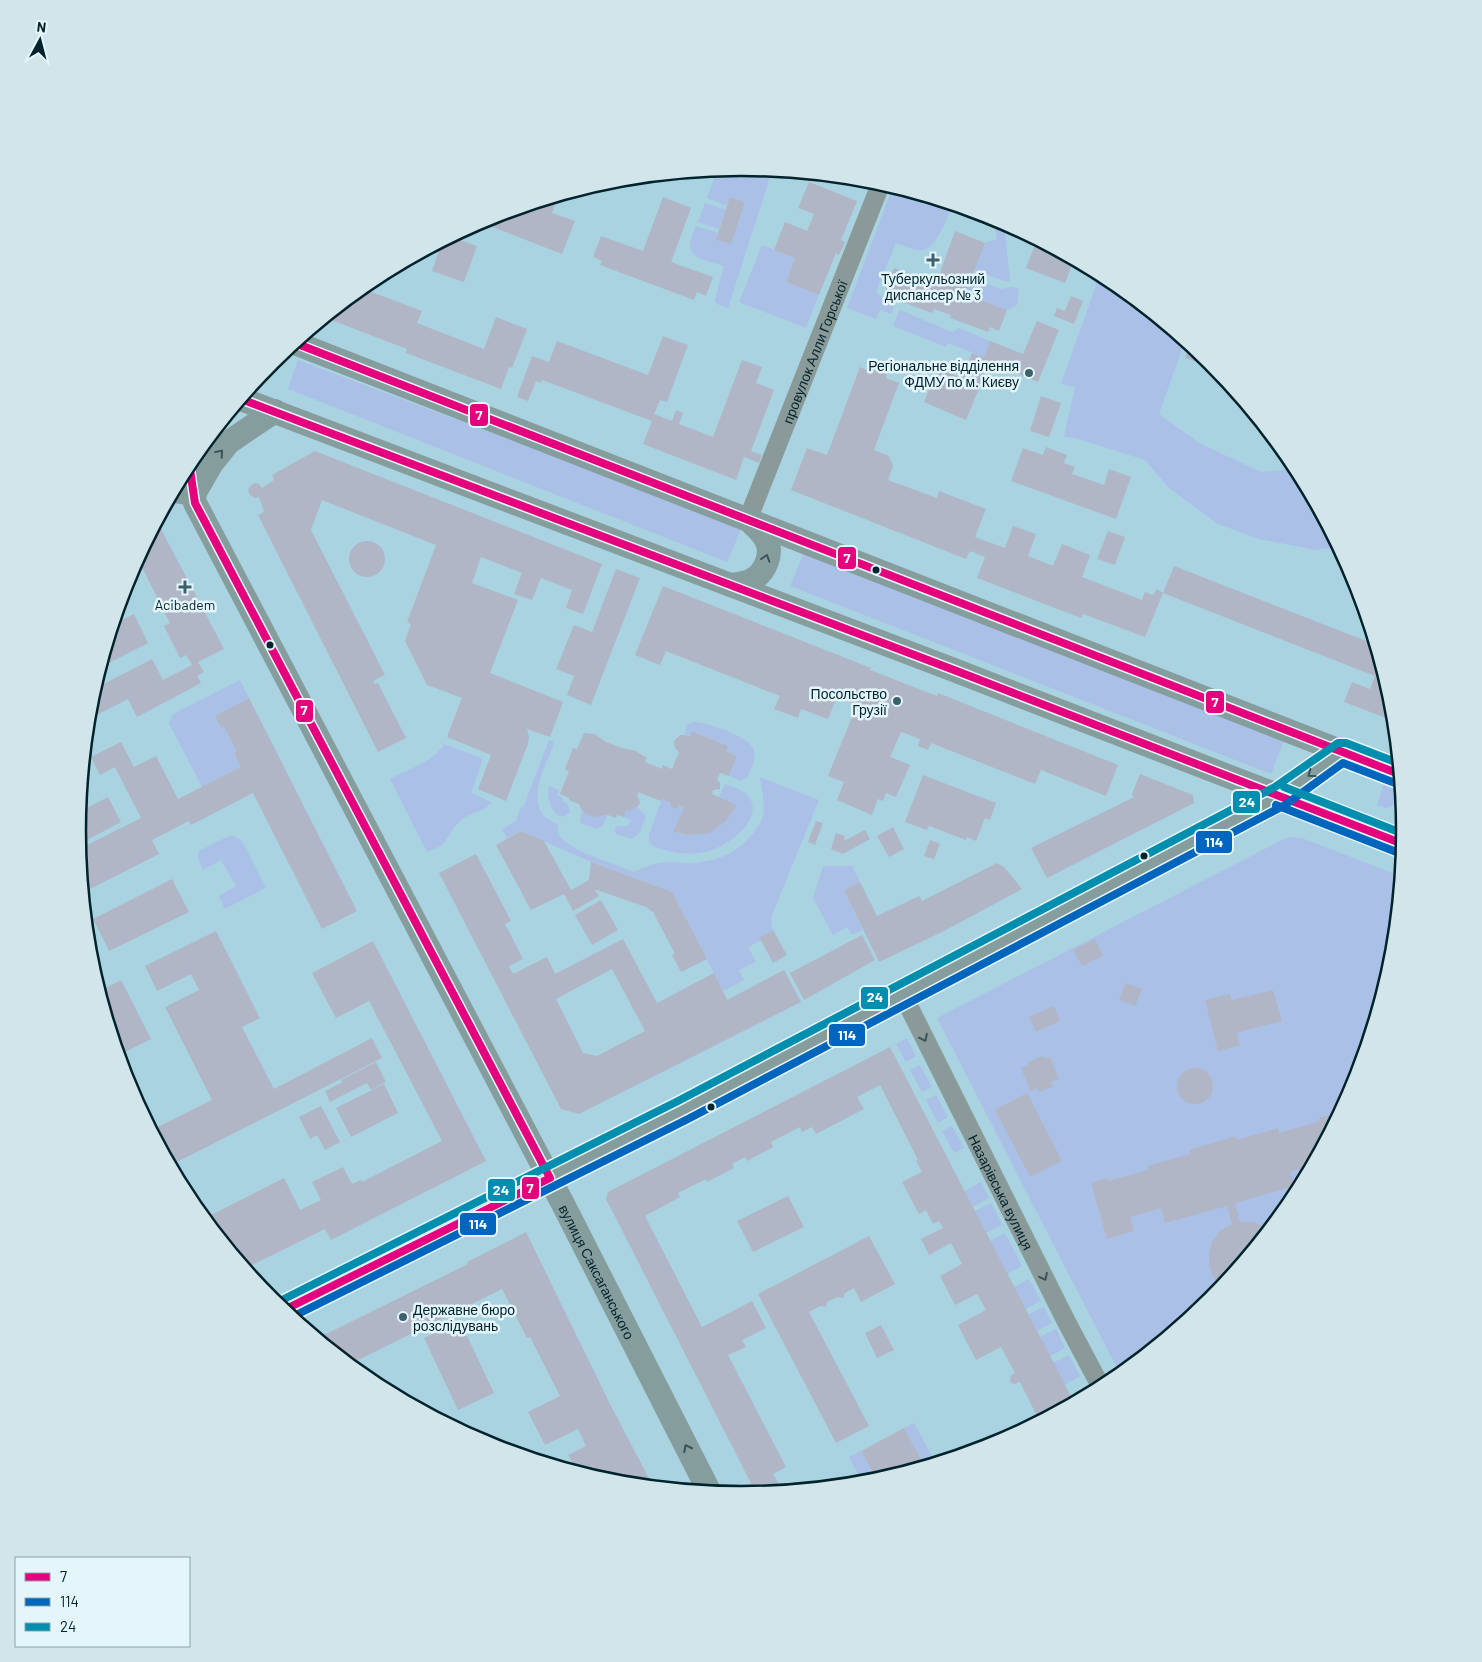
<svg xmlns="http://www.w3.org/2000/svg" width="1482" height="1662" font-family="Barlow,sans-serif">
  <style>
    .green { fill: #aac0e7 }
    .building { fill: #b0b6c5; fill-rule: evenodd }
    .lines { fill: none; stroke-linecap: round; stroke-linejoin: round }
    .minor { stroke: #8a9a99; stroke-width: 19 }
    .major { stroke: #869d9e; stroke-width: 24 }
    .bus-1-casing { stroke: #e4f6fc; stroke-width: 11 }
    .bus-2-casing { stroke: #e4f6fc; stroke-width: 11 }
    .bus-3-casing { stroke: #e4f6fc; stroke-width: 11 }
    .bus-1 { stroke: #e5007d; stroke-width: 8 }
    .bus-2 { stroke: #0065bd; stroke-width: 8 }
    .bus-3 { stroke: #008eae; stroke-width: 8 }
    .oneway { stroke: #36545a }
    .oneway2 { stroke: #385358 }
    .poi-dot { fill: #3c616b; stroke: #e4f6fc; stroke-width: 2 }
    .bus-dot { fill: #01232c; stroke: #e4f6fc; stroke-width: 2 }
    .labels { text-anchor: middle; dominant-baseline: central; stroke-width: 5; stroke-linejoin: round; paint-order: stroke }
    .poi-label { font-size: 14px; fill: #01232c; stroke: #e4f6fc }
    .street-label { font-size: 14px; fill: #01232c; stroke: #e4f6fc }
    .rim { fill: none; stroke: #01232c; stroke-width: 2.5 }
    .line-badge { stroke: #e4f6fc; stroke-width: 2 }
    .badge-label { font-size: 14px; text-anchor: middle; font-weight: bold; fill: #fff }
  </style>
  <rect width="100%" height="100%" fill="#a9d3e1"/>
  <g class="green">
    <path d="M741 168 772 171 728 308 717 304 715 300 724 266C714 262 689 260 690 245 690 239 694 232 696 226L718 233 716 240 731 244 745 202 730 197 727 206 707 198 717 170Z"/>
    <path d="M893 187 953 205C946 218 936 253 919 250 911 250 903 245 896 243L877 289V293L894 307 891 314 880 310 876 319 847 308Z"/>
    <polygon points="705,203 726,210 719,229 698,222"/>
    <polygon points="993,218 1004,223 1010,281 1004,281 974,270 985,243 997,239"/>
    <polygon points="762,245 795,258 786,282 819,295 806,328 739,302"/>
    <polygon points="1100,274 1110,279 1185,341 1159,414 1199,443 1261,472 1296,469 1338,547 1316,550 1259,539 1218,524 1169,488 1145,460 1075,438 1064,437 1075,387 1061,384"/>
    <polygon points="972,278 1001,289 1011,287 1019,288 1017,305 1007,310 965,294"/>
    <polygon points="900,310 952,332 959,328 990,341 984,357 948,343 946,347 893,326"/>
    <polygon points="298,360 742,527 727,562 288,389"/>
    <polygon points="804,552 1285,738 1271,774 790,586"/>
    <polygon points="240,680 249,698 215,716 221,728 224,727 237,752 234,754 241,767 202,787 169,723 173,714"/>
    <path d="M693 722C705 721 747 736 753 748 758 758 751 769 747 778L740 781 729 776 737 756 726 751 728 746 693 731 690 737 685 735 687 725Z"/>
    <path d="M549 740 553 741 554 744C546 765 527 797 545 817 548 820 554 822 558 825 558 829 557 833 560 836 568 850 618 865 634 872 646 866 657 862 671 862 678 862 686 864 694 863 719 861 742 851 756 829 759 825 762 821 763 816 765 803 762 790 760 777L819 800 772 915 771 924 773 930 759 937 761 940 748 947 756 962 739 970 744 980 723 991 672 892 591 862 521 831 507 838 502 829 516 821 521 807 523 808Z"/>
    <path d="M444 744 483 759 471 793 491 802 486 808 465 817 454 827 443 845 427 852 390 779C408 769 434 762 444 744Z"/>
    <path d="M725 784C733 787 744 790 749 797 764 819 730 844 712 850 694 857 668 853 651 845L649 841V835L662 799 670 802 671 807 674 809 678 808 680 805 684 807 673 832C701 841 723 830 737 805L719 797Z"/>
    <path d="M1384 784 1394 788C1401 797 1397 806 1386 808L1377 805Z"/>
    <path d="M549 786 559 790 557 795 563 798 562 801 568 804 570 812C557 827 545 801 549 786Z"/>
    <polygon points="637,807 646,816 640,832 632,839 616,834 614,830 617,826 628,826 631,820 624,817 626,810 631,812 633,808"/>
    <path d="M582 810C590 817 597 818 608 815L602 827 596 829 581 823 580 821Z"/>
    <polygon points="231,835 237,837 242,841 266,888 225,909 219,896 236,886 221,860 203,870 198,858 199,851"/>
    <polygon points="1290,837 1302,838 1400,876 1392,961 1354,1085 1293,1200 1210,1300 1120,1374 937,1018 1280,841"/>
    <polygon points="823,866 852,866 860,882 844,890 863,930 852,935 847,927 833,935 813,898"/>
    <polygon points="907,1038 916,1056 906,1062 896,1044"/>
    <polygon points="920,1065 932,1087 922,1092 910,1070"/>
    <polygon points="936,1095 948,1117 938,1123 926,1100"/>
    <polygon points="952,1126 964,1148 954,1153 942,1131"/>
    <polygon points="981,1182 989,1198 973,1207 965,1191"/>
    <polygon points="991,1203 1002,1225 986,1233 975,1211"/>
    <polygon points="1005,1233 1022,1266 1007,1274 990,1241"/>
    <polygon points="1029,1279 1041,1301 1026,1309 1014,1287"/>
    <polygon points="1044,1307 1052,1323 1037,1331 1029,1314"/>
    <polygon points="1056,1329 1065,1348 1050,1356 1040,1337"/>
    <polygon points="1069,1355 1080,1376 1065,1385 1053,1363"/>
    <polygon points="914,1423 935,1462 924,1465 904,1428"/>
    <polygon points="861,1451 877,1480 863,1483 849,1457"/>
  </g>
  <g class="building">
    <polygon points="809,182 857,201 841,240 845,242 839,255 836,253 819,295 786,282 795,258 774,250 785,222 807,231 814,214 798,208"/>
    <polygon points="663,197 691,208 671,262 713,277 706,296 697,292 694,300 600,265 602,261 593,257 601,236 643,251"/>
    <polygon points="730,197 745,202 731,244 716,240"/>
    <polygon points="545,200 555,204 552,213 575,221 562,254 480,222 487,218 538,203 541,204 542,201"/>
    <polygon points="955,231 985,243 965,294 1007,310 999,331 990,327 988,332 950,318 951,315 934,309 932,313 892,298 894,294 886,290 894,268 936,284"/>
    <polygon points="451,237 477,246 464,282 432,271 442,242 449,245"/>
    <polygon points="1037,240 1074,260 1065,283 1026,268"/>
    <polygon points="361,288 422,311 417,323 484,349 496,317 527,329 512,368 509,367 501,389 406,353 407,349 326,318"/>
    <polygon points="1071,296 1083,301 1074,324 1054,316 1057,308 1065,311"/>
    <polygon points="1037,321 1059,330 1038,382 990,362 966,420 924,402 938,368 962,378 972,353 984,357 990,341 1023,354"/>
    <polygon points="663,336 688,345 667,402 660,400 654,414 672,421 676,410 683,413 679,424 713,437 742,360 762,367 756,383 774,390 751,451 762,455 759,463 744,457 736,480 643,444 652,421 542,380 541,383 536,381 528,401 517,397 532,356 549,362 557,341 648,375"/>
    <polygon points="1190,345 1210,362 1216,369 1185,358"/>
    <polygon points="876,366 888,370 886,378 899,383 874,450 889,456 893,466 888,480 937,498 939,491 986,509 975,537 1005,548 1013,526 1036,534 1028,556 1053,566 1062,544 1090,555 1082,577 1142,600 1145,592 1153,595 1157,589 1163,593 1145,637 1083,614 1081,618 977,578 985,557 970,551 966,559 791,490 807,448 827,455 860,367 873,373"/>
    <polygon points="1041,396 1061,403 1049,437 1030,431"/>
    <polygon points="1046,447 1067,455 1064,463 1075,467 1072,474 1104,485 1109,469 1131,477 1116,519 1011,481 1023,448 1043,455"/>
    <polygon points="315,451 602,564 583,614 566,608 572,590 541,578 532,600 514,594 522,573 481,557 472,583 518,600 490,673 563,702 550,737 527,729 529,737 528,744 506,801 478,789 491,755 447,737 462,698 427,685 405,641 411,624 407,622 436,545 322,500 311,530 385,675 373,681 375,684 378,683 406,738 378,752 258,515 264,512 259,497 255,498 250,495 248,490 251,485 255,483 259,484 262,488 274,480 272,475"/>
    <polygon points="156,528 161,529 224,649 198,662 204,672 197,676 201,683 137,717 128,699 89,719 90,701 94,689 152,659 163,680 192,665 186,655 180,658 164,626 170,623 143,569 136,573 139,580 125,587 128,577 154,529"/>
    <polygon points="1108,531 1125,537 1115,565 1097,559"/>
    <circle cx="367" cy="559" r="18"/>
    <polygon points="1174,566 1374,644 1392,702 1394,721 1344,702 1352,682 1370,689 1375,676 1163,593"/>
    <polygon points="616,569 640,578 591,705 567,695 574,676 556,669 574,625 592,632"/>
    <polygon points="663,586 871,668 870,670 937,696 938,693 1118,765 1106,796 1041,770 1035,784 931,743 928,750 918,746 920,739 901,732 890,757 910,765 896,797 886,793 883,801 878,799 872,815 837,800 844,782 828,776 857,705 837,697 828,719 801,709 798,718 774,709 780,696 666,651 660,665 635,655"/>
    <polygon points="134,614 148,643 101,667 114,624"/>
    <polygon points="249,698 357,911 322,929 253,793 191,825 189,821 152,840 159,854 86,891 83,883 79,849 141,818 115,767 100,775 91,757 121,742 134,767 156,756 178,799 241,767 234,753 237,752 224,727 221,728 215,716"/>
    <polygon points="692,731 728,746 726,751 737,756 729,776 720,773 717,780 720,782 720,789 713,790 712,794 737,805 726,821 710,833 689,835 673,832 684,807 680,805 678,808 674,809 671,807 670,802 662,799 661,801 638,792 637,797 639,799 640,803 637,807 633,808 631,812 626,810 624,817 617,815 616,818 608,815 595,817 588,815 582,810 579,804 569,800 569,798 560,794 569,771 565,769 573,748 577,749 584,733 595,734 606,742 622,748 636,751 647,758 645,762 662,769 663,765 672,769 679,752 675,748 674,741 680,735 685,735 690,737"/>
    <polygon points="1140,774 1193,795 1194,803 1047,878 1031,848 1134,797 1132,794"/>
    <polygon points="923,775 996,803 990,820 985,818 976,841 967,837 966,840 929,826 927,830 905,822"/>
    <polygon points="108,797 121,822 87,840 78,823 79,812"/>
    <polygon points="816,821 823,823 815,845 808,842"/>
    <polygon points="893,827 904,849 889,857 877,836"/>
    <polygon points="865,830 870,839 843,854 831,849 836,833 845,836 844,839 846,840"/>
    <polygon points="521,831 544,841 571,890 589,880 591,862 672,892 707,959 681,972 672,955 675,954 653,912 646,907 594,889 599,896 573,911 564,894 531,910 496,845"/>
    <polygon points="930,840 940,844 934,859 924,856"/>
    <path d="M476 854 511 921 505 924 523 959 509 966 513 974 547 957 555 974 623 939 657 1003 714 973 727 1000 784 970 801 1002 579 1114 561 1109 439 873ZM612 969 645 1031 597 1056 583 1053 556 999Z"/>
    <polygon points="997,863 1004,867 1022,889 944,931 879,962 844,890 860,882 877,916 919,896 922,901"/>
    <polygon points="172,879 189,912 109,951 93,919"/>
    <polygon points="601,900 618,930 592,945 575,915"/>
    <polygon points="773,930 787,955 773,963 759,937"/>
    <polygon points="216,931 260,1018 242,1027 274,1089 372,1038 382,1058 171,1165 152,1130 212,1100 165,1007 199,990 191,974 157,991 145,966"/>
    <polygon points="862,935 875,960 804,1000 790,973"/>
    <polygon points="1095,939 1103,956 1082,966 1073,950"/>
    <polygon points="373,941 486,1161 331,1240 325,1229 246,1268 205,1218 284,1178 300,1210 321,1200 312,1182 343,1167 352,1184 361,1180 362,1182 442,1141 369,1001 336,1018 312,973"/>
    <polygon points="121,980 151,1039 125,1052 107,1016 100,991"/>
    <polygon points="1125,983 1142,989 1135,1006 1119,1000"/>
    <polygon points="1273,990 1282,1021 1236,1033 1240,1045 1218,1051 1205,1000 1230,994 1232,1000"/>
    <polygon points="1054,1006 1060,1021 1036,1032 1029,1017"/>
    <polygon points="890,1047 1074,1402 1039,1420 1020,1382 1015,1384 1011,1383 1010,1379 1011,1375 1015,1373 1001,1347 976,1360 958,1325 986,1310 977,1294 955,1305 940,1276 962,1264 951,1243 929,1255 921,1239 943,1228 939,1221 933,1224 926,1210 919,1214 902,1182 922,1172 916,1161 918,1160 880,1085 857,1097 864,1109 816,1134 812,1127 802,1132 800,1127 771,1142 773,1147 747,1161 745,1157 732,1164 734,1168 707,1182 706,1179 678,1193 680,1197 645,1216 702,1327 752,1301 766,1328 742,1340 746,1347 728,1355 786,1467 773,1474 782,1490 756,1493 606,1199 608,1192"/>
    <polygon points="1043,1056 1044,1059 1050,1057 1059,1079 1051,1082 1053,1087 1039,1092 1037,1088 1030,1091 1021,1068 1029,1065 1028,1062"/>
    <polygon points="376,1062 386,1082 371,1090 367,1083 330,1102 325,1091 343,1082 341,1080"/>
    <circle cx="1195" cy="1086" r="18"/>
    <polygon points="384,1084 398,1113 351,1137 336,1108"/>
    <polygon points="1027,1093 1062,1161 1030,1177 995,1110"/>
    <polygon points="321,1106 340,1142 325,1150 317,1135 310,1139 299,1117"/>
    <polygon points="1334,1114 1336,1119 1310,1166 1290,1172 1294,1186 1235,1203 1240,1222 1253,1222 1269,1229 1221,1287 1213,1277 1209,1265 1209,1252 1213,1240 1221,1230 1232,1224 1227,1206 1165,1223 1161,1208 1130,1217 1134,1231 1107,1239 1091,1183 1107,1178 1108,1181 1149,1170 1147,1166 1190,1154 1189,1150 1236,1136 1237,1140 1278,1128 1279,1133 1320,1121 1319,1118"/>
    <polygon points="788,1196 804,1227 753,1252 737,1221"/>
    <polygon points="526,1232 611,1406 653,1486 611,1482 604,1480 599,1470 589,1475 577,1471 568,1455 586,1446 578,1429 545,1445 528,1412 560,1396 530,1337 527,1338 502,1289 350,1364 318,1338 468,1264 467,1262"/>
    <polygon points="869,1236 895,1284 861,1302 854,1288 845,1293 843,1298 838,1297 827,1302 826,1307 820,1306 809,1312 869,1426 836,1443 758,1294"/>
    <polygon points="460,1321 494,1393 458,1410 424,1338"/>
    <polygon points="881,1325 894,1350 877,1358 865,1333"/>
    <polygon points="904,1428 924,1465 877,1480 861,1451"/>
  </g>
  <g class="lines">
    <g class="minor">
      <path id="s1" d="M748 519 881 183"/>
      <path id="s2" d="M903 995 1065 1319 1101 1387"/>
    </g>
    <g class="major">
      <polyline points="295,343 1399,774"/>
      <polyline points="241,399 954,670 1403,844"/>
      <path id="s3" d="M189 463 195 503 563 1204 709 1491"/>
      <polyline points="174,491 194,494 212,463 229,442 275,411"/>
      <path d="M732 585C738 584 746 583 752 580 766 572 774 552 765 538 761 531 754 526 749 520"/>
      <polyline points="284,1310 683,1110 1280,796 1342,752"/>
    </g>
    <defs>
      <g id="bus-1">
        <polyline points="295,343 1399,774"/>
        <polyline points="241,399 954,670 1403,844"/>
        <polyline points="189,463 195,503 550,1178 284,1310"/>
      </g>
      <g id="bus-2">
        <polyline points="1276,805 1399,853"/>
        <polyline points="292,1317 688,1119 1285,805 1343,763 1395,783"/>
      </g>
      <g id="bus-3">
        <polyline points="1284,787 1404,834"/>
        <polyline points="280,1301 678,1101 1275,787 1338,743 1346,743 1398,763"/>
      </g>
    </defs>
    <use href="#bus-1" class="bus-1-casing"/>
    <use href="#bus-2" class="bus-2-casing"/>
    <use href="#bus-3" class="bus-3-casing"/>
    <use href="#bus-1" class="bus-1"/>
    <use href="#bus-2" class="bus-2"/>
    <use href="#bus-3" class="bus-3"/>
  </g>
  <defs><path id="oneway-chevron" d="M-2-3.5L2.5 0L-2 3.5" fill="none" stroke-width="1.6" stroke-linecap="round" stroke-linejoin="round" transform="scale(1.25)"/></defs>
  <g class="oneway">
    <use href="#oneway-chevron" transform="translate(220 453) rotate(-50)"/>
    <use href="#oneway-chevron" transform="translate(766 558) rotate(-72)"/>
    <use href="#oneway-chevron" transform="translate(1311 774) rotate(144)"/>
    <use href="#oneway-chevron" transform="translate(687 1448) rotate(-117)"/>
  </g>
  <g class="oneway2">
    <use href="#oneway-chevron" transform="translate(924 1038) rotate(64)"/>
    <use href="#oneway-chevron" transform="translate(1044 1277) rotate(64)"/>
  </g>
  <g class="poi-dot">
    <path d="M930.5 252.5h5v5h5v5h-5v5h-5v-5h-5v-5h5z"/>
    <circle cx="1029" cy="373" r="5"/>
    <path d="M182.5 579.5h5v5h5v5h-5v5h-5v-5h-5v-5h5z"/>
    <circle cx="897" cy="701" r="5"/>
    <circle cx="403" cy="1317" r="5"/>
  </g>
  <g class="bus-dot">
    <circle cx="876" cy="570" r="4.5"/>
    <circle cx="270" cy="645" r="4.5"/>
    <circle cx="1144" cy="856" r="4.5"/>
    <circle cx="711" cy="1107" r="4.5"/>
  </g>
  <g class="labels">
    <g class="poi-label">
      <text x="933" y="278">Туберкульозний<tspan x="933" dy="16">диспансер № 3</tspan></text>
      <text x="1019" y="365" text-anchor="end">Регіональне відділення<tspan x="1019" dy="16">ФДМУ по м. Києву</tspan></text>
      <text x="185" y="604">Acibadem</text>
      <text x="887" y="693" text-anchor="end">Посольство<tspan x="887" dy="16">Грузії</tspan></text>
      <text x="413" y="1309" text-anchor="start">Державне бюро<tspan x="413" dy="16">розслідувань</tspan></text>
    </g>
    <g class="street-label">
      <text stroke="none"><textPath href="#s1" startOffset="180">провулок Алли Горської</textPath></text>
      <text stroke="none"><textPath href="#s2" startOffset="220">Назарівська вулиця</textPath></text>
      <text stroke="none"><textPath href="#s3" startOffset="908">вулиця Саксаганського</textPath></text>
    </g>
  </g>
  <path d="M0 0H1482V1662H0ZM86 831a655 655 0 1 1 1310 0a655 655 0 1 1-1310 0Z" fill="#d2e5eb" fill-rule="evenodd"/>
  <path class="rim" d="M86 831a655 655 0 1 1 1310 0a655 655 0 1 1-1310 0Z"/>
  <g class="line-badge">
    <rect x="469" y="403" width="20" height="24" rx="5" fill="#e5007d"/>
    <rect x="837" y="546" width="20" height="24" rx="5" fill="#e5007d"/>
    <rect x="1205" y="690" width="20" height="24" rx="5" fill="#e5007d"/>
    <rect x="295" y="699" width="19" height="24" rx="5" fill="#e5007d"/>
    <rect x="1232" y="790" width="29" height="24" rx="5" fill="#008eae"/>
    <rect x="1195" y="830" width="38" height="24" rx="5" fill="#0065bd"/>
    <rect x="860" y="986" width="29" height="24" rx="5" fill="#008eae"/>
    <rect x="828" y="1023" width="38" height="24" rx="5" fill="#0065bd"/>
    <rect x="521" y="1176" width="19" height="24" rx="5" fill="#e5007d"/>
    <rect x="487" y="1178" width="29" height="24" rx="5" fill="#008eae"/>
    <rect x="459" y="1212" width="38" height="24" rx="5" fill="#0065bd"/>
  </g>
  <g class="badge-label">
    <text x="479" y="420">7</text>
    <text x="847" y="563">7</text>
    <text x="1215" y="707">7</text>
    <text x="304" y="715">7</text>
    <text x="1247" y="807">24</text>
    <text x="1214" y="847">114</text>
    <text x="875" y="1002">24</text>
    <text x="847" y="1040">114</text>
    <text x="530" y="1193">7</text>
    <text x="501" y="1195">24</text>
    <text x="478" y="1229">114</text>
  </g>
  <rect x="15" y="1557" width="175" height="90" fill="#e4f6fc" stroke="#89a2a9"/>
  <rect x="25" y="1573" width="25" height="8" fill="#e5007d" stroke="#89a2a9"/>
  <text x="60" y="1582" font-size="15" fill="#01232c">7</text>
  <rect x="25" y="1598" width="25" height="8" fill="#0065bd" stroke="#89a2a9"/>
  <text x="60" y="1607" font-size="15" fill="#01232c">114</text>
  <rect x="25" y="1623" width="25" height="8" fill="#008eae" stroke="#89a2a9"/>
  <text x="60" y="1632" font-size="15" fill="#01232c">24</text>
  <g transform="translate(40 40) rotate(7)" stroke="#e4f6fc" stroke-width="4" paint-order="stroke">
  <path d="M0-4L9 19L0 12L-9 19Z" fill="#01232c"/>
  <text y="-8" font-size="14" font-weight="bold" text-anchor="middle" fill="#01232c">N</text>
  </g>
</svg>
